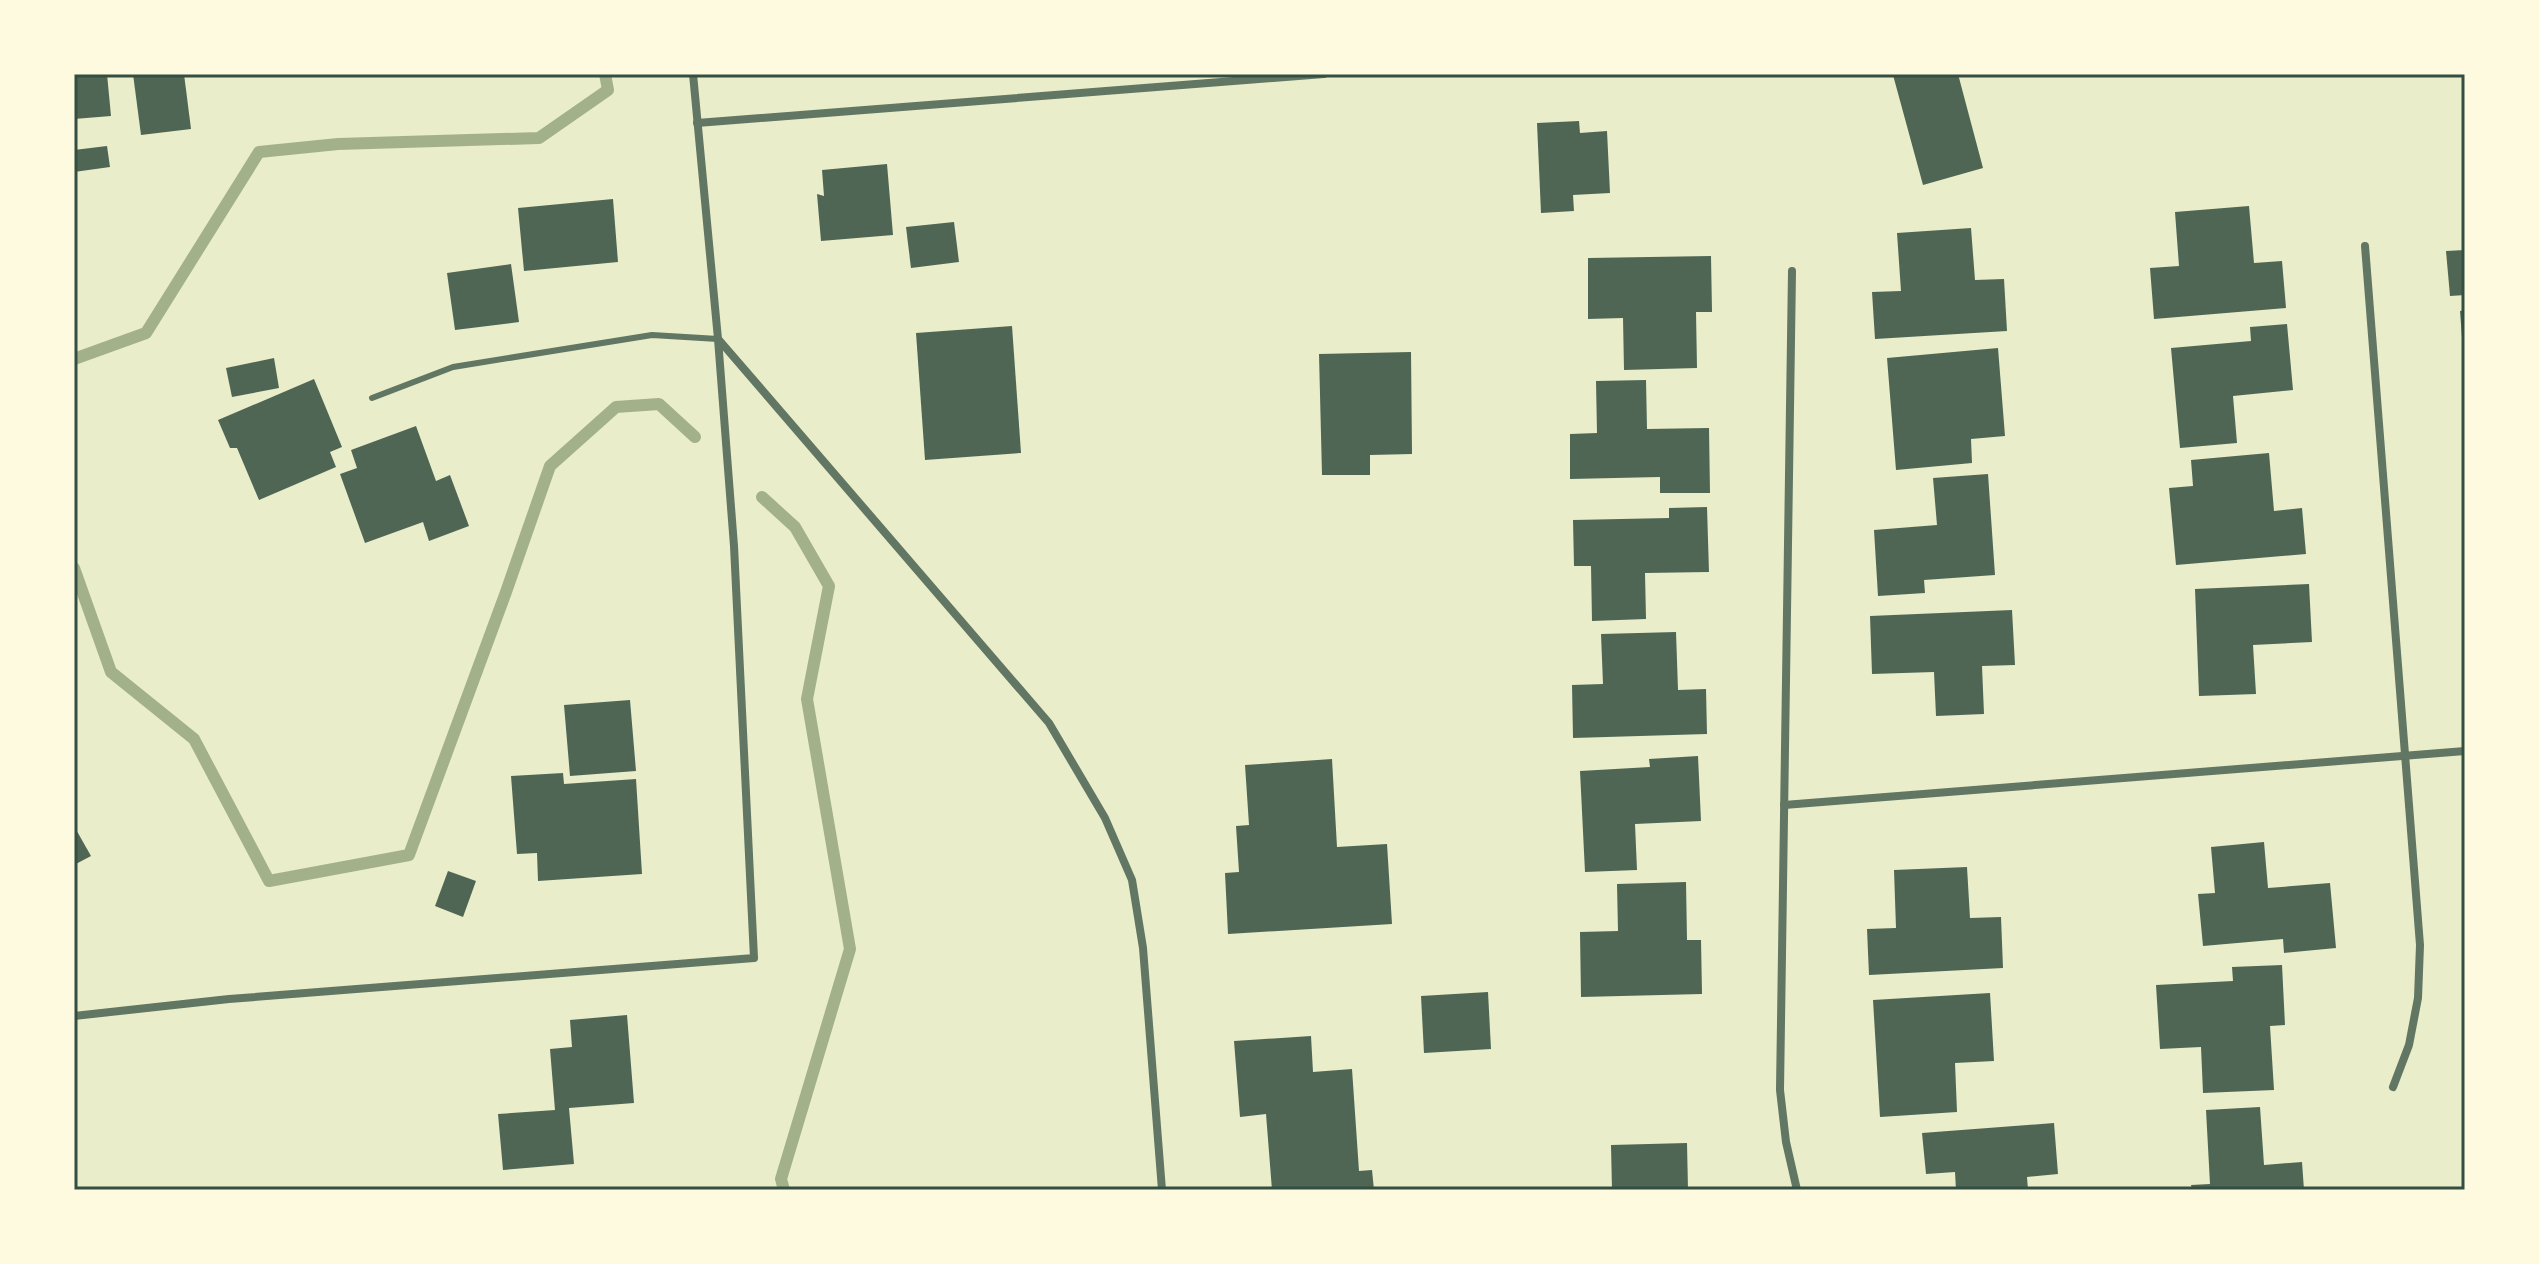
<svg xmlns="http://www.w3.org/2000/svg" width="2539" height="1264" font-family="Montserrat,sans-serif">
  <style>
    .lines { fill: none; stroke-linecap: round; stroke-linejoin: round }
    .stream { stroke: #a3b18a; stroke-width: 12 }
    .building { fill: #4f6655 }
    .service { stroke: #617663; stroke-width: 6 }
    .minor { stroke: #617663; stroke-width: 8 }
    .neatline { fill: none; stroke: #344e41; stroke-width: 3 }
  </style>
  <rect width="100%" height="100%" fill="#e9edc9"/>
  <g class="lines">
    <g class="stream">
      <polyline points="74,359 146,333 259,152 338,144 539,138 608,90 605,74"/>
      <polyline points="762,497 795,527 829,586 807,699 850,949 781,1179 784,1190"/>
      <polyline points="74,568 111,672 194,739 269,881 409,855 506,592 550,466 616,407 659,404 695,437"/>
    </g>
  </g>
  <g class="building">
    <polygon points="74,74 107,74 111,116 74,119"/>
    <polygon points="133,74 184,74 191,129 141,135"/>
    <polygon points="1899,74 1958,74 1983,168 1923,185 1893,75"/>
    <polygon points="1579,121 1580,133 1607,131 1610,193 1573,195 1574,211 1541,213 1537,123"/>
    <polygon points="107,146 110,167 74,172 74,150"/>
    <polygon points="887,164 893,235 821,241 817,194 824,196 822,170"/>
    <polygon points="613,199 618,262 524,271 518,208"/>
    <polygon points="2249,206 2254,263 2282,261 2286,308 2154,319 2150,268 2179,266 2175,212"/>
    <polygon points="954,222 959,262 911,268 906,227"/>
    <polygon points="1971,228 1975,280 2004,279 2007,331 1875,339 1872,292 1901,291 1897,233"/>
    <polygon points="2465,250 2465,295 2450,296 2446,251"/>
    <polygon points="1711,256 1712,312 1696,312 1697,368 1624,370 1623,318 1588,319 1588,258"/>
    <polygon points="511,264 519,322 455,330 447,273"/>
    <polygon points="2465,310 2465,351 2463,351 2460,311"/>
    <polygon points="2287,324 2293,390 2233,396 2237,443 2180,448 2171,348 2251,341 2250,327"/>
    <polygon points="1012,326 1021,453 925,460 916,333"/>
    <polygon points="1998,348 2005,436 1971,439 1972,463 1896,470 1887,358"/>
    <polygon points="1411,352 1412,454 1370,455 1370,475 1322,475 1319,354"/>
    <polygon points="274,358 279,388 232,397 226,368"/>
    <polygon points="314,379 342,447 330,452 336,467 259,500 237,448 230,448 218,420"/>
    <polygon points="1646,380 1647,429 1709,428 1710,493 1660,493 1660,477 1570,479 1570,434 1597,433 1596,381"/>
    <polygon points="416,426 436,481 450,475 469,526 429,541 423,522 365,543 340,474 357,468 351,450"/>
    <polygon points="2269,453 2274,511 2302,508 2306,554 2176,565 2169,488 2193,486 2191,460"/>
    <polygon points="1988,474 1995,575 1924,580 1925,593 1878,596 1874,530 1937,525 1933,478"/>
    <polygon points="1707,507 1709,572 1645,573 1646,619 1592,621 1591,566 1574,566 1573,520 1669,518 1669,508"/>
    <polygon points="2309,584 2312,642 2253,645 2256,694 2199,696 2195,589"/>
    <polygon points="2012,610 2015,665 1982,666 1984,714 1936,716 1934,672 1872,674 1870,616"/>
    <polygon points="1676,632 1678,690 1706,689 1707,734 1573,738 1572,685 1603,684 1601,634"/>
    <polygon points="630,700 636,771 570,776 564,705"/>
    <polygon points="1698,756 1701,821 1635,824 1637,870 1585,872 1580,771 1650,767 1649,759"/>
    <polygon points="1332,759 1337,847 1387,844 1392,924 1228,934 1225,873 1239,872 1236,826 1249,825 1245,765"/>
    <polygon points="563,773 564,784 636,779 642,874 538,881 537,853 517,854 511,776"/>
    <polygon points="74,826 91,856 74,865"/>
    <polygon points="2264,842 2268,888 2330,883 2336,948 2284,953 2283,939 2203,946 2198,894 2215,893 2211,847"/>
    <polygon points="1967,867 1970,918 2001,917 2003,968 1869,975 1867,929 1896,928 1894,870"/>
    <polygon points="448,871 476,881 463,917 435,906"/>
    <polygon points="1686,882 1687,940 1701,940 1702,994 1581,997 1580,932 1618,931 1617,884"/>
    <polygon points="2282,965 2285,1025 2270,1026 2274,1090 2203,1093 2201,1047 2160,1049 2156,985 2233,981 2232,967"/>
    <polygon points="1488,992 1491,1049 1424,1053 1421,996"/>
    <polygon points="1990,993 1994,1061 1955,1063 1957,1112 1880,1117 1873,1000"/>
    <polygon points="627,1015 634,1103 569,1108 574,1164 503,1170 498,1114 555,1110 550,1049 572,1047 570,1020"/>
    <polygon points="1311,1036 1313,1072 1352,1069 1359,1171 1372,1170 1374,1190 1272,1190 1266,1114 1240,1117 1234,1041"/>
    <polygon points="2260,1107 2264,1165 2302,1162 2304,1190 2192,1190 2191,1185 2210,1184 2206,1110"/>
    <polygon points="2054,1123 2058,1174 2027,1177 2028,1190 1956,1190 1955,1172 1926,1174 1922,1133"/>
    <polygon points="1687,1143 1688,1190 1612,1190 1611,1145"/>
  </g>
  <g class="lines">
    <polyline class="service" points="372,398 453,367 652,335 718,339"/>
    <g class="minor">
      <polyline points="697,123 1324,74"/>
      <polyline points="2365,246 2420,945 2418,998 2409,1045 2393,1087"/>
      <polyline points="1792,271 1780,1090 1786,1142 1797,1190"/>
      <polyline points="719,340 1049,723 1105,818 1132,880 1143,948 1162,1190"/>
      <polyline points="1784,805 2465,751"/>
      <polyline points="74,1016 229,999 754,958 734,546 718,339 693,74"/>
    </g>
  </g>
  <rect width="2539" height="1264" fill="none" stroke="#fefae0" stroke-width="152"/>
  <rect x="76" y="76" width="2387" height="1112" class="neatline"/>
</svg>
